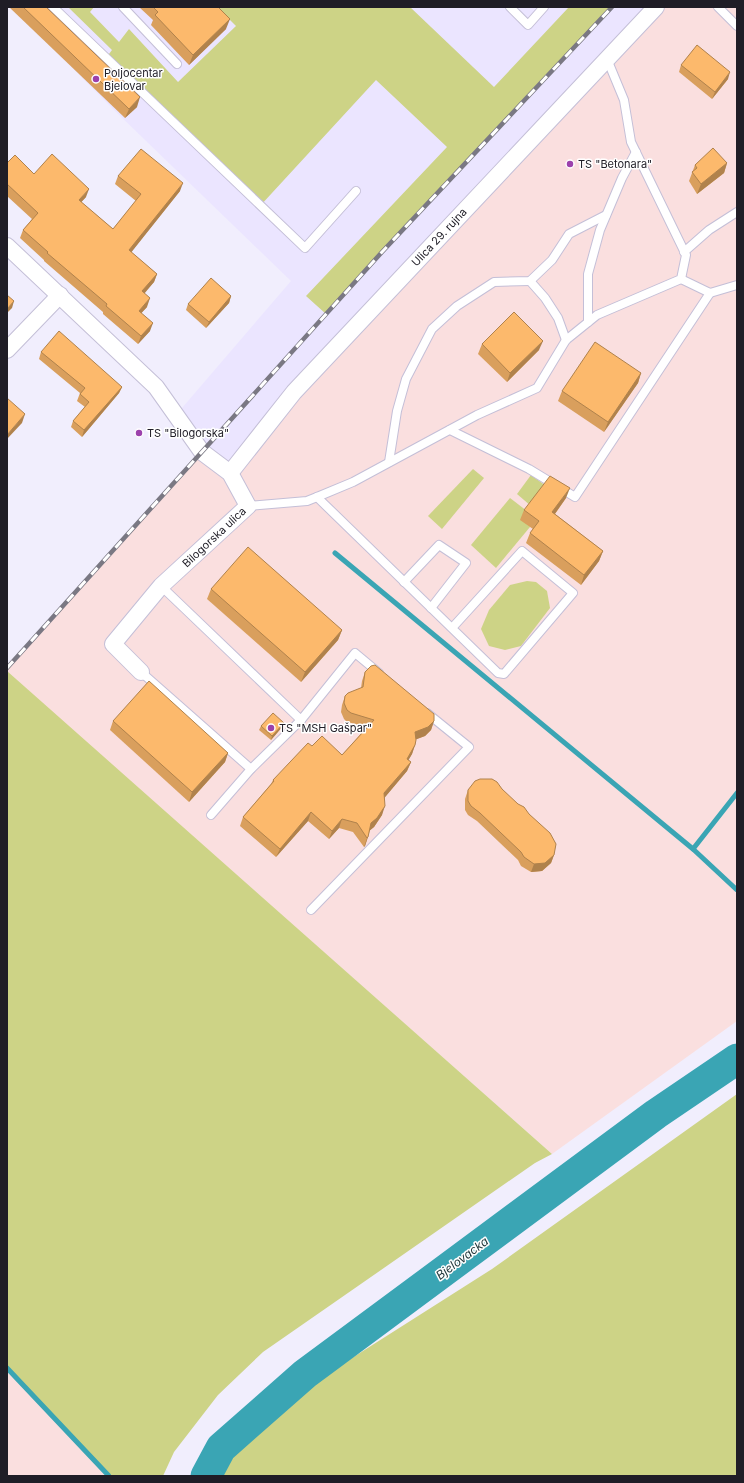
<svg xmlns="http://www.w3.org/2000/svg" width="744" height="1483" font-family="Inter,sans-serif">
  <style>
    .built { fill: #ebe5ff }
    .industrial { fill: #fadfdf }
    .green { fill: #cdd386 }
    .lines { fill: none; stroke-linecap: round; stroke-linejoin: round }
    .stream { stroke: #3aa5b4; stroke-width: 5 }
    .river { stroke: #3aa5b4; stroke-width: 31 }
    .service-casing { stroke: #c4bfd7; stroke-width: 10 }
    .minor-casing { stroke: #c4bfd7; stroke-width: 18 }
    .service { stroke: #fff; stroke-width: 8 }
    .minor { stroke: #fff; stroke-width: 16 }
    .rail-casing { stroke: #7a7883; stroke-width: 4.5 }
    .rail { stroke: #fff; stroke-width: 3; stroke-dasharray: 9; stroke-linecap: butt }
    .wall { fill: #d99f5d }
    .shaded-wall { fill: #b0824c }
    .building { fill: #fcb96c; stroke: #b0824c }
    .poi-dot { fill: #9c41ac; stroke: #fff; stroke-width: 1.5 }
    .labels { text-anchor: middle; dominant-baseline: central; stroke-width: 3; stroke-linejoin: round; paint-order: stroke }
    .poi-label { font-size: 11px; fill: #1f1d26; stroke: #fff; text-anchor: start }
    .street-label { font-size: 11px; fill: #1f1d26; stroke: #fff }
    .water-label { font-size: 12px; font-style: italic; fill: #1d3539; stroke: #fff }
  </style>
  <rect width="100%" height="100%" fill="#f1eefd"/>
  <polygon class="built" points="12,7 656,7 230,473 176,415 291,281 113,109"/>
  <g class="industrial">
    <polygon points="656,7 737,7 737,1021 552,1154 52,712 7,671 7,668 202,452 229,473"/>
    <polygon points="7,1368 109,1476 7,1476"/>
  </g>
  <g class="green">
    <polygon points="68,7 94,7 90,12 119,42 129,29 178,82 236,26 217,7 410,7 494,87 569,7 610,7 326,314 306,296 447,147 376,80 260,206 106,58 112,50"/>
    <polygon points="473,469 484,478 442,529 428,516"/>
    <polygon points="531,475 546,486 531,506 517,494"/>
    <polygon points="510,498 527,511 530,527 496,568 471,545"/>
    <polygon points="527,581 536,582 547,591 550,608 521,646 505,650 489,646 481,629 489,610 510,585"/>
    <polygon points="7,671 552,1154 535,1163 263,1352 218,1395 174,1452 163,1476 109,1476 7,1368"/>
    <polygon points="737,1094 737,1476 206,1476 221,1448 245,1426 492,1269"/>
  </g>
  <g class="lines">
    <g class="stream">
      <polyline points="335,553 693,849 737,890"/>
      <polyline points="693,849 737,793"/>
      <polyline points="7,1368 109,1476"/>
    </g>
    <polyline class="river" points="206,1476 221,1448 305,1374 656,1114 737,1059"/>
    <defs>
      <g id="service">
        <polyline points="53,7 305,248 356,191"/>
        <polyline points="123,7 177,64"/>
        <polyline points="510,7 528,25 544,7"/>
        <polyline points="718,7 737,26"/>
        <polyline points="684,252 709,230 737,212"/>
        <polyline points="681,279 710,293 737,285"/>
        <polyline points="530,281 545,298 558,318 566,340"/>
        <polyline points="588,322 588,274 600,230 622,178 636,152"/>
        <polyline points="450,430 529,469 575,497 710,293"/>
        <polyline points="389,462 397,411 406,379 432,329 457,306 494,282 530,281 552,260 569,234 606,215"/>
        <polyline points="317,497 498,673 504,674 573,593 522,551 452,628"/>
        <polyline points="248,506 307,501 317,497 353,482 477,415 537,388 566,340 597,315 681,279 686,255 631,142 624,100 607,59"/>
        <polyline points="404,582 439,545 466,563 431,608"/>
        <polyline points="161,586 301,720 355,653 379,673"/>
        <polyline points="141,672 251,769 301,720"/>
        <polyline points="211,815 251,769"/>
        <polyline points="311,910 469,747 427,713"/>
      </g>
      <g id="minor">
        <polyline points="7,246 156,387 202,452 230,473 248,506 161,586 113,644 141,672"/>
        <polyline points="7,350 60,295"/>
        <polyline points="230,473 294,392 656,7"/>
      </g>
    </defs>
    <use href="#service" class="service-casing"/>
    <use href="#minor" class="minor-casing"/>
    <use href="#service" class="service"/>
    <use href="#minor" class="minor"/>
    <defs>
      <polyline id="rail" points="7,668 382,252 612,7"/>
    </defs>
    <use href="#rail" class="rail-casing"/>
    <use href="#rail" class="rail"/>
  </g>
  <g class="wall">
    <polygon points="9,7 46,7 137,107 125,118"/>
    <polygon points="139,7 218,7 226,29 189,65 151,25 153,20"/>
    <polygon points="681,65 728,79 712,99 679,72"/>
    <polygon points="7,162 86,197 81,202 113,229 136,201 115,184 118,176 180,191 131,252 157,274 154,282 144,293 147,307 141,313 150,331 138,344 103,314 103,312 44,261 44,260 20,238 23,230 32,219 7,196"/>
    <polygon points="727,163 724,173 697,194 689,181 695,165"/>
    <polygon points="231,296 229,303 206,328 186,310 188,304"/>
    <polygon points="482,344 539,350 507,382 478,354"/>
    <polygon points="41,352 122,387 119,393 82,437 71,427 73,421 85,407 77,401 80,393 39,359"/>
    <polygon points="641,373 638,383 604,432 558,401 562,391"/>
    <polygon points="566,498 555,514 603,551 599,561 581,585 526,543 530,533 533,529 520,520 524,510"/>
    <polygon points="211,589 342,630 338,640 301,682 207,599"/>
    <polygon points="365,672 434,721 431,730 425,736 416,739 415,745 412,754 408,760 411,762 407,771 384,798 382,815 374,827 370,830 365,846 364,847 353,832 339,828 329,839 308,821 276,857 240,826 243,817 271,784 273,780 312,746 342,755 367,727 347,722 344,719 341,712 342,705 345,696 361,688 362,681"/>
    <polygon points="113,721 228,753 225,762 189,802 110,730"/>
    <polygon points="284,723 283,726 271,740 259,730 261,726"/>
    <polygon points="468,790 554,855 551,863 542,871 531,872 521,866 518,860 477,821 468,815 465,810 465,799"/>
  </g>
  <g class="shaded-wall">
    <polygon points="230,19 226,29 189,65 193,55"/>
    <polygon points="730,72 728,79 712,99 715,92"/>
    <polygon points="140,97 137,107 125,118 129,109"/>
    <polygon points="727,163 724,173 697,194 701,184"/>
    <polygon points="183,183 180,191 126,259 129,250"/>
    <polygon points="89,189 86,197 75,209 79,200"/>
    <polygon points="157,274 154,282 139,300 142,291"/>
    <polygon points="231,296 229,303 206,328 209,322"/>
    <polygon points="150,298 147,307 136,319 139,311"/>
    <polygon points="14,301 12,308 7,313 7,309"/>
    <polygon points="153,323 150,331 138,344 141,336"/>
    <polygon points="543,341 539,350 507,382 510,373"/>
    <polygon points="641,373 638,383 604,432 608,422"/>
    <polygon points="122,387 119,393 82,437 84,430"/>
    <polygon points="25,414 22,423 7,439 7,435"/>
    <polygon points="570,488 566,498 549,522 552,512"/>
    <polygon points="603,551 599,561 581,585 584,575"/>
    <polygon points="342,630 338,640 301,682 305,672"/>
    <polygon points="434,721 431,730 425,736 412,741 415,732"/>
    <polygon points="284,723 283,726 271,740 272,736"/>
    <polygon points="415,745 412,754 404,768 407,759"/>
    <polygon points="228,753 225,762 189,802 192,792"/>
    <polygon points="411,762 407,771 381,802 384,793"/>
    <polygon points="385,806 382,815 374,827 368,832 371,823"/>
    <polygon points="311,812 308,821 276,857 280,849"/>
    <polygon points="342,819 339,828 329,839 332,831"/>
    <polygon points="368,837 365,846 364,847 367,838"/>
    <polygon points="554,855 551,863 542,871 531,872 534,864"/>
  </g>
  <g class="building">
    <polygon points="23,7 46,7 140,97 129,109"/>
    <polygon points="153,7 218,7 230,19 193,55 155,15 158,12"/>
    <polygon points="697,45 730,72 715,92 681,65"/>
    <polygon points="713,148 727,163 701,184 692,172 697,168 695,165"/>
    <polygon points="141,149 183,183 129,250 157,274 142,291 150,298 139,311 153,323 141,336 106,306 107,304 47,253 48,252 23,230 38,213 7,184 7,162 8,162 15,155 34,174 52,154 89,189 79,200 113,229 141,194 118,176"/>
    <polygon points="211,278 231,296 209,322 188,304"/>
    <polygon points="7,295 14,301 7,309"/>
    <polygon points="514,312 543,341 510,373 482,344"/>
    <polygon points="59,331 122,387 84,430 73,421 89,402 80,394 85,388 41,352"/>
    <polygon points="595,342 641,373 608,422 562,391"/>
    <polygon points="7,398 25,414 7,435"/>
    <polygon points="550,476 570,488 552,512 603,551 584,575 530,533 539,521 524,510"/>
    <polygon points="248,547 342,630 305,672 211,589"/>
    <polygon points="375,665 434,714 434,721 428,727 415,732 416,740 415,745 407,759 411,762 384,793 385,806 377,818 371,823 368,837 367,838 357,823 342,819 332,831 311,812 280,849 243,817 274,781 273,780 308,743 312,746 322,736 342,755 374,720 351,713 347,710 344,703 345,696 348,693 363,687 365,672 371,666"/>
    <polygon points="149,681 228,753 192,792 113,721"/>
    <polygon points="273,713 284,723 272,736 261,726"/>
    <polygon points="480,779 492,779 497,782 502,789 518,804 524,807 529,814 550,833 556,844 554,855 545,863 534,864 524,857 521,852 480,813 471,806 468,801 468,790 475,781"/>
  </g>
  <g class="poi-dot">
    <circle cx="96" cy="79" r="4"/>
    <circle cx="570" cy="164" r="4"/>
    <circle cx="139" cy="433" r="4"/>
    <circle cx="271" cy="728" r="4"/>
  </g>
  <g class="labels">
    <g class="poi-label">
      <text x="104" y="73">Poljocentar<tspan x="104" dy="13">Bjelovar</tspan></text>
      <text x="578" y="164">TS "Betonara"</text>
      <text x="147" y="433">TS "Bilogorska"</text>
      <text x="279" y="728">TS "MSH Gašpar"</text>
    </g>
    <g class="street-label">
      <text transform="translate(439 237) rotate(-47)">Ulica 29. rujna</text>
      <text transform="translate(214 537) rotate(-43)">Bilogorska ulica</text>
    </g>
    <g class="water-label">
      <text transform="translate(462 1258) rotate(-37)">Bjelovacka</text>
    </g>
  </g>
  <rect width="744" height="1483" fill="none" stroke="#1f1d26" stroke-width="16"/>
</svg>
